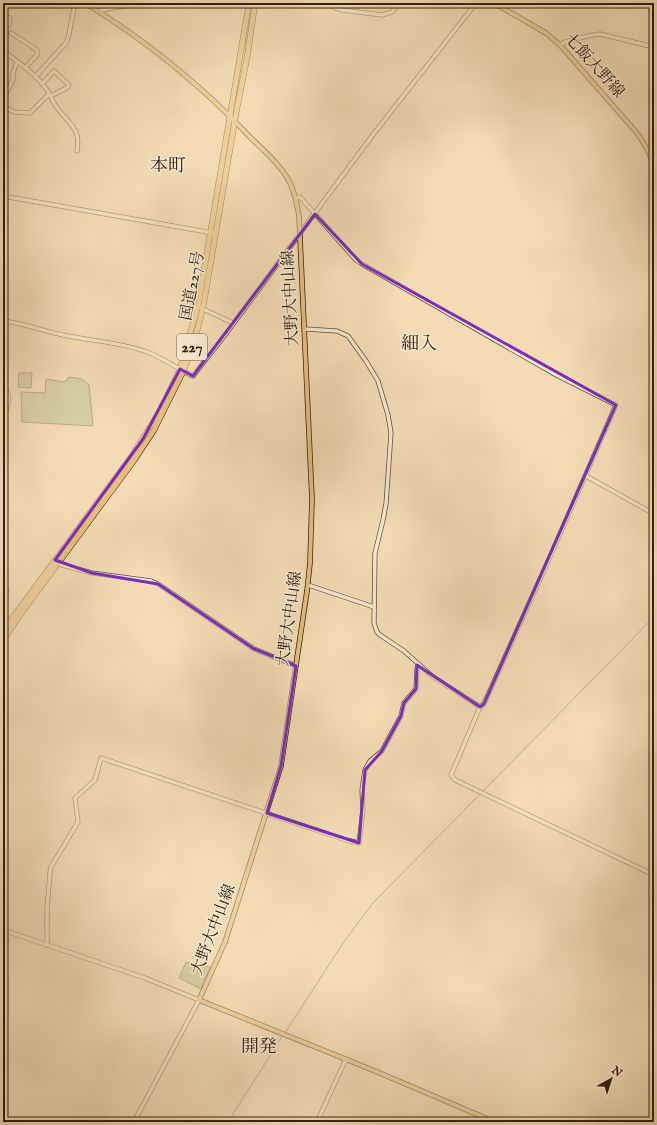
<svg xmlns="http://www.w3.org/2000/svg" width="657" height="1125" font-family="'IM FELL English','Noto Serif JP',serif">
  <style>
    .park { fill: url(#park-tufts); stroke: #747150 }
    .pitch { fill: #b8c190; stroke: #747150 }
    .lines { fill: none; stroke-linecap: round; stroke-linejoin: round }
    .stream { stroke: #717d73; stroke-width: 1 }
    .minor-casing { stroke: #605039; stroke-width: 5 }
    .major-casing { stroke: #2f2110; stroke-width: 5.5 }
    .highway-casing { stroke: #2f2110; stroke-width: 6 }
    .minor { stroke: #f7e8cf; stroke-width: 3.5 }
    .major { stroke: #eabe7a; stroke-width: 4 }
    .highway { stroke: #eabe7a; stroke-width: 5 }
    .marked { fill: none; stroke: #7b2cbf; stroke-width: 3; stroke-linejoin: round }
    .labels { text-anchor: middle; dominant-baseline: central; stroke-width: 3; stroke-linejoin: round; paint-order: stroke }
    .shield { fill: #f7e8cf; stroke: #6b5d49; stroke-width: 1 }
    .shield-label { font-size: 15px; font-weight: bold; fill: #2f2110 }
    .street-label { font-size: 16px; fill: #2f2110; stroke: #f7e8cf }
    .quarter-label { font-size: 18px; fill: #2f2110; stroke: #f7e8cf }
  </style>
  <defs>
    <pattern id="park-tufts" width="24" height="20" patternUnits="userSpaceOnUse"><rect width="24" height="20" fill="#b8c190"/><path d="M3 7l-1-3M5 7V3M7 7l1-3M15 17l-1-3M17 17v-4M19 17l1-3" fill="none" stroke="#9ea67b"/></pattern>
  </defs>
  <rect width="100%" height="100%" fill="#f3dcb5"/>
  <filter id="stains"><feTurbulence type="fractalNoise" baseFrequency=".005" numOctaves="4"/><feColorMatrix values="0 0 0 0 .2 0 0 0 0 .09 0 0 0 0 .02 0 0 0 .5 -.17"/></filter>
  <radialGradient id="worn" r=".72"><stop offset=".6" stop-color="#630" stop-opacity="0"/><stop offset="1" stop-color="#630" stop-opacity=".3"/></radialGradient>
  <polygon class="park" points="186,962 210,967 201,989 179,978"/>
  <g class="pitch">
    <polygon points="19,373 32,373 31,388 18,387"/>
    <polygon points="69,377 82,379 89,385 93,426 22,422 21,392 45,393 46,379 64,382"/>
  </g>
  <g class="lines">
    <g class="stream">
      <path d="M3 383C17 394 9 410 3 423"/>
      <polyline points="3,620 6,616 9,588"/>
      <polyline points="285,1033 343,943 373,903 654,617"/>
      <polyline points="228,1122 283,1035"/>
    </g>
    <defs>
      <g id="minor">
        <polyline points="327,3 335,8 342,10 382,15 392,12 399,3"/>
        <polyline points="97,11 141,3"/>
        <polyline points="3,16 10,18 9,25"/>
        <polyline points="11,33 37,50 37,55 25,68"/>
        <polyline points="560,45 565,42 587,36 600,34 654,47"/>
        <path d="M3 51C18 62 36 74 47 90 51 96 53 103 58 109 70 125 81 128 77 151"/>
        <polyline points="35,77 65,44 68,39 75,3"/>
        <polyline points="42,84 54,71 69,85 68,87 51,96"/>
        <polyline points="5,95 13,80 13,73 17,62"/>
        <polyline points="3,106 14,112 30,113 49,94"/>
        <polyline points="3,196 213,233"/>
        <polyline points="296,198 300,197 356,260 362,264 558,376 616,405 553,550 484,704 480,707 451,775 455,780 654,875"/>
        <polyline points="300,233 372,136 476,3"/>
        <polyline points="201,308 233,323"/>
        <path d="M3 321C24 323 42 331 63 335 91 341 120 342 147 352 164 358 177 369 193 376L222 339 296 239 300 236"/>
        <polyline points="305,329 337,331 348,336 366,361 378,381 388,415 391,433 386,504 383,520 375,553 374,623 377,632 380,635 404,651 432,676 480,707"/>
        <polyline points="586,476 654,514"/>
        <polyline points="58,562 62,565 92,573 151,581 158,584 254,649 296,666"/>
        <polyline points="308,585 374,607"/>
        <polyline points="3,930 145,978 199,1000 134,1122"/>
        <polyline points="47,945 47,910 50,872 51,867 78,822 75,798 95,780 101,758 346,840 359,843 363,810 362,790 365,770 370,761 382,751 401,716 404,703 416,689 417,669 418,665"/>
        <polyline points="317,1122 346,1059"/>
      </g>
      <g id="major">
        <path d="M85 3C147 41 200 84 250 137 264 151 281 165 290 183 295 193 297 204 299 216L312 499 310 563 307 591 281 766 225 942 199 1000 375 1071 495 1122"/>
        <polyline points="494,3 546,33 560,45 637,133 648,150 654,166"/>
      </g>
      <g id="highway">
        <polyline points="3,631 131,457 160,411 180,369 198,306 249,3"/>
        <polyline points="3,640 20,615 135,459 154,430 183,372 194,342 203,308 237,108 247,58 255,3"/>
      </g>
    </defs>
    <use href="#minor" class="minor-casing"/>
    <use href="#major" class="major-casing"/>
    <use href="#highway" class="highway-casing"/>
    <use href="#minor" class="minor"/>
    <use href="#major" class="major"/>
    <use href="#highway" class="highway"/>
  </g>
  <path d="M0 0H657V1125H0ZM315 214 362 264 616 405 484 704 480 707 417 665 416 689 404 703 401 716 382 751 365 770 359 843 267 813 281 766 296 666 254 649 158 584 92 573 55 560 143 439 180 369 193 376Z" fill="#f3dcb5" fill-opacity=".55" fill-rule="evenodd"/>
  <path class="marked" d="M315 214 362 264 616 405 484 704 480 707 417 665 416 689 404 703 401 716 382 751 365 770 359 843 267 813 281 766 296 666 254 649 158 584 92 573 55 560 143 439 180 369 193 376Z"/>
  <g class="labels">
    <rect class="shield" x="177" y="334" width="30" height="26" rx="3"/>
    <g class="shield-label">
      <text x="192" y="347">227</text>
    </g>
    <g class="street-label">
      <text transform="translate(594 66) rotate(48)">七飯大野線</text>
      <text transform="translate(193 286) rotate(-79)">国道227号</text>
      <text transform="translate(291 298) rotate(-93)">大野大中山線</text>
      <text transform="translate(290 619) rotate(-82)">大野大中山線</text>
      <text transform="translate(214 930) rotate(-69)">大野大中山線</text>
    </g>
    <g class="quarter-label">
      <text x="168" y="166">本町</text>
      <text x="419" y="344">細入</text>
      <text x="259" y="1047">開発</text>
    </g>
  </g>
  <rect width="657" height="1125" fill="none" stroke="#f3dcb5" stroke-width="16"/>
  <rect x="4" y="4" width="649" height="1117" fill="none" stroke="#2f2110" stroke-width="2"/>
  <rect x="8" y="8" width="641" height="1109" fill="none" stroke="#2f2110"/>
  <g transform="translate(611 1079) rotate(39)" stroke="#f7e8cf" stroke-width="3" paint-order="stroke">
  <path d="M0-3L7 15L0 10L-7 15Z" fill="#2f2110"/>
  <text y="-6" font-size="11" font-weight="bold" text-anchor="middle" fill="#2f2110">N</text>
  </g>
  <rect width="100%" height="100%" filter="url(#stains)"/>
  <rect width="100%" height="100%" fill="url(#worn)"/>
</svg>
